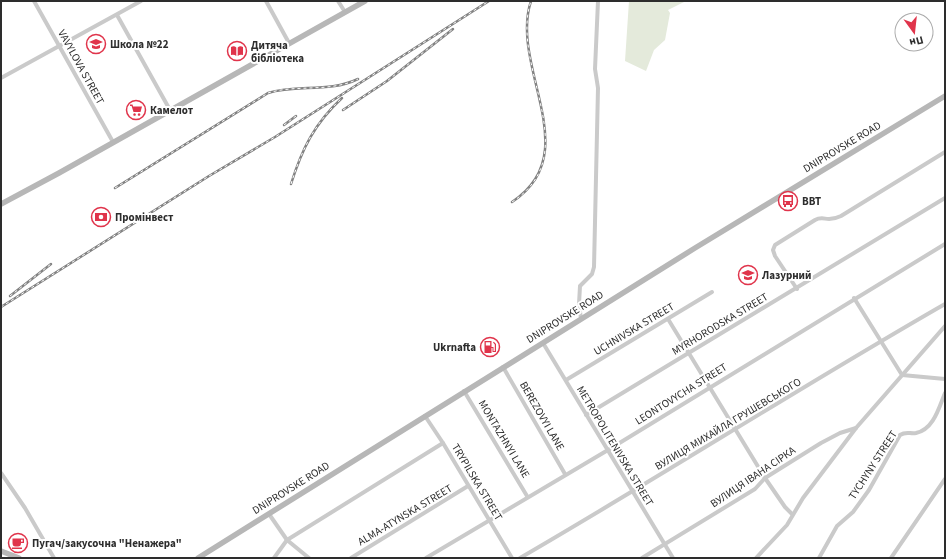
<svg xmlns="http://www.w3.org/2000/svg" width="946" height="559" font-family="'Source Sans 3',sans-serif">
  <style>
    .green { fill: #e4eadb }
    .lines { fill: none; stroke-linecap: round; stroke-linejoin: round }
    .street { stroke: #cacaca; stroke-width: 4 }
    .secondary { stroke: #b7b7b7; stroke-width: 5.5 }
    .rail-casing { stroke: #828282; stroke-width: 2.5 }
    .rail { stroke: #fff; stroke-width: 1; stroke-dasharray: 3; stroke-linecap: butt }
    .labels { text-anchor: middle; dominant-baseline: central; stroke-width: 4; stroke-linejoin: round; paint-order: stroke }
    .poi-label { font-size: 11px; font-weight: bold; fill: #2d2d2d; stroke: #fff; text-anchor: start }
    .street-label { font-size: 11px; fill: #2d2d2d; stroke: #fff }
  </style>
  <rect width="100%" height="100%" fill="#fff"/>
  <polygon class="green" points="629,1 686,1 668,10 670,13 665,40 654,50 646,71 625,61"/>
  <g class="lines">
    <g class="street">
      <polyline points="34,1 113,142"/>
      <polyline points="266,1 289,43"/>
      <polyline points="338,1 345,12"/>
      <polyline points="117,15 170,110"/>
      <polyline points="1,78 141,1"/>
      <path d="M797 289 775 256 773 250 775 245 815 220C824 215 827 223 841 216L945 152"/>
      <polyline points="854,298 902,375 945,379"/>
      <polyline points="581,319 579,304 580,286 592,274 594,267 598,88 595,69 598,1"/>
      <polyline points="668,319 765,478 785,507 792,514"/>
      <polyline points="543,343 673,558"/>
      <polyline points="503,367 565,474"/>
      <polyline points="566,380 712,292"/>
      <polyline points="464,391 527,496"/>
      <polyline points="586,415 945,198"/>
      <polyline points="425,416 443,443 512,558"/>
      <polyline points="1,473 25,508 54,558"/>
      <polyline points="269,514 287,540 309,558"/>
      <polyline points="274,558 287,540 443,443"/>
      <polyline points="351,558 468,486"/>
      <polyline points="426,558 608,450 945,244"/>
      <path d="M520 558C663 475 802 386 945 304"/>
      <polyline points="642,558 755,489 765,478 821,443 840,433 856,428"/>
      <polyline points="756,558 787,525 803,498 856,428 945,326"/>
      <path d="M819 558 837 526 853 512 869 490 900 435C906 431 910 434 916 433 934 429 939 407 945 393"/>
      <polyline points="891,558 945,479"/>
    </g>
    <g class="secondary">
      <polyline points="1,204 59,173 365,1"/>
      <polyline points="1,551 19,558"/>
      <polyline points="198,558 695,248 945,96"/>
    </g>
    <defs>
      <g id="rail">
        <polyline points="343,110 387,81 453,29"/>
        <polyline points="284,125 296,116"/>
        <path d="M291 184C302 149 314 124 342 98"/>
        <path d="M115 188 268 93C297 84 329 93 358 79"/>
        <path d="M512 202C587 153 509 67 531 1"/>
        <polyline points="10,296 51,264"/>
        <polyline points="1,307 209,176 275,137 489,1"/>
      </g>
    </defs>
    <use href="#rail" class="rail-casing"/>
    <use href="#rail" class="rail"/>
  </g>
  <defs>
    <symbol id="school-ring" viewBox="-11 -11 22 22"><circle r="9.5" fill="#fff" stroke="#e0344b" stroke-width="1.5"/><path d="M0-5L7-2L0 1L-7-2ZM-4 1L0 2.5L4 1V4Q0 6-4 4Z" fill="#e0344b"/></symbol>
    <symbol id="library-ring" viewBox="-11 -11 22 22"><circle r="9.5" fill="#fff" stroke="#e0344b" stroke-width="1.5"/><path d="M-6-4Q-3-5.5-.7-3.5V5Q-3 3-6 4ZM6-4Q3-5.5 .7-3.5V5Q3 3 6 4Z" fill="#e0344b"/></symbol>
    <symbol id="supermarket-ring" viewBox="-11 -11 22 22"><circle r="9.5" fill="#fff" stroke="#e0344b" stroke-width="1.5"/><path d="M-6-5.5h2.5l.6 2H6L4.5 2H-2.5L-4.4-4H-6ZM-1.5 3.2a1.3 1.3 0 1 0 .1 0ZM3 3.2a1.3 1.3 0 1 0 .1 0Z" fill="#e0344b"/></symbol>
    <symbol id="bus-ring" viewBox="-11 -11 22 22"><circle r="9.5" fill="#fff" stroke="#e0344b" stroke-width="1.5"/><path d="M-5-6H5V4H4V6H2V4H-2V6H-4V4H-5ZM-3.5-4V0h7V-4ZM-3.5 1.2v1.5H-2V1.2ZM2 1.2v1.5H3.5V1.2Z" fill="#e0344b"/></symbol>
    <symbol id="bank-ring" viewBox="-11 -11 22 22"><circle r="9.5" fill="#fff" stroke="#e0344b" stroke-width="1.5"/><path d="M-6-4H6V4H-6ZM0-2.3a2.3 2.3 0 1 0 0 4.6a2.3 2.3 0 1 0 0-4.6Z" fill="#e0344b"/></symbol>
    <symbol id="fuel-ring" viewBox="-11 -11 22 22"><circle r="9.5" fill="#fff" stroke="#e0344b" stroke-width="1.5"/><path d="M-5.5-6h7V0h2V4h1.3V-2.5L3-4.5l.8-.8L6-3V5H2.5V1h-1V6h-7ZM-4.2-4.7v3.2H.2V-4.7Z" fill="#e0344b"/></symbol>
    <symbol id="cafe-ring" viewBox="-11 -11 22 22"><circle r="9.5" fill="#fff" stroke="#e0344b" stroke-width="1.5"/><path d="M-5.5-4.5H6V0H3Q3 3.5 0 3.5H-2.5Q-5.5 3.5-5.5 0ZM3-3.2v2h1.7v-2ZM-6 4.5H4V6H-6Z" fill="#e0344b"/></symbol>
  </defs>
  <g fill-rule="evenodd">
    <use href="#school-ring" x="85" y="33" width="22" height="22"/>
    <use href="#library-ring" x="226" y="40" width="22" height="22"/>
    <use href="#supermarket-ring" x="125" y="99" width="22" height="22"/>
    <use href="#bus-ring" x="777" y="190" width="22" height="22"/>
    <use href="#bank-ring" x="90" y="206" width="22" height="22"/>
    <use href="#school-ring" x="737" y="264" width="22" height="22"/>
    <use href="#fuel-ring" x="479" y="336" width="22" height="22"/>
    <use href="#cafe-ring" x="7" y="532" width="22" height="22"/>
  </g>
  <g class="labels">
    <g class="poi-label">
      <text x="110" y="44">Школа №22</text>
      <text x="251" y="45">Дитяча<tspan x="251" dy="13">бібліотека</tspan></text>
      <text x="150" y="110">Камелот</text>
      <text x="802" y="201">ВВТ</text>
      <text x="115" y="217">Промінвест</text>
      <text x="762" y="275">Лазурний</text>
      <text x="476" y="347" text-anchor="end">Ukrnafta</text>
      <text x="32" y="543">Пугач/закусочна "Ненажера"</text>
    </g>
    <g class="street-label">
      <text transform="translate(81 67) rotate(61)">VAVYLOVA STREET</text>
      <text transform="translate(842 147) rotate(-31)">DNIPROVSKE ROAD</text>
      <text transform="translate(565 317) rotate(-32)">DNIPROVSKE ROAD</text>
      <text transform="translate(720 324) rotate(-31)">MYRHORODSKA STREET</text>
      <text transform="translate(634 329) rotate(-31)">UCHNIVSKA STREET</text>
      <text transform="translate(681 394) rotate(-32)">LEONTOVYCHA STREET</text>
      <text transform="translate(542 416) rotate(60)">BEREZOVYI LANE</text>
      <text transform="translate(728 424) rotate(-31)">ВУЛИЦЯ МИХАЙЛА ГРУШЕВСЬКОГО</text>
      <text transform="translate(504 439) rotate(59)">MONTAZHNYI LANE</text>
      <text transform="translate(615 446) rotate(59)">METROPOLITENIVSKA STREET</text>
      <text transform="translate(873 465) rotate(-57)">TYCHYNY STREET</text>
      <text transform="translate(753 477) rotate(-34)">ВУЛИЦЯ ІВАНА СІРКА</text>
      <text transform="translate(477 482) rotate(59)">TRYPILSKA STREET</text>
      <text transform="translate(291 488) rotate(-32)">DNIPROVSKE ROAD</text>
      <text transform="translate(405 515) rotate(-31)">ALMA-ATYNSKA STREET</text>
    </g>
  </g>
  <rect width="946" height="559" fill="none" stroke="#2d2d2d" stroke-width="4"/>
  <g transform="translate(914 32) rotate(165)"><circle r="19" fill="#ffffff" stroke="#ababab"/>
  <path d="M0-3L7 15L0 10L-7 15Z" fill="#e0344b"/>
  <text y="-6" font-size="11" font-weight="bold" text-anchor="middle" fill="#2d2d2d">Пн</text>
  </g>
</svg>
